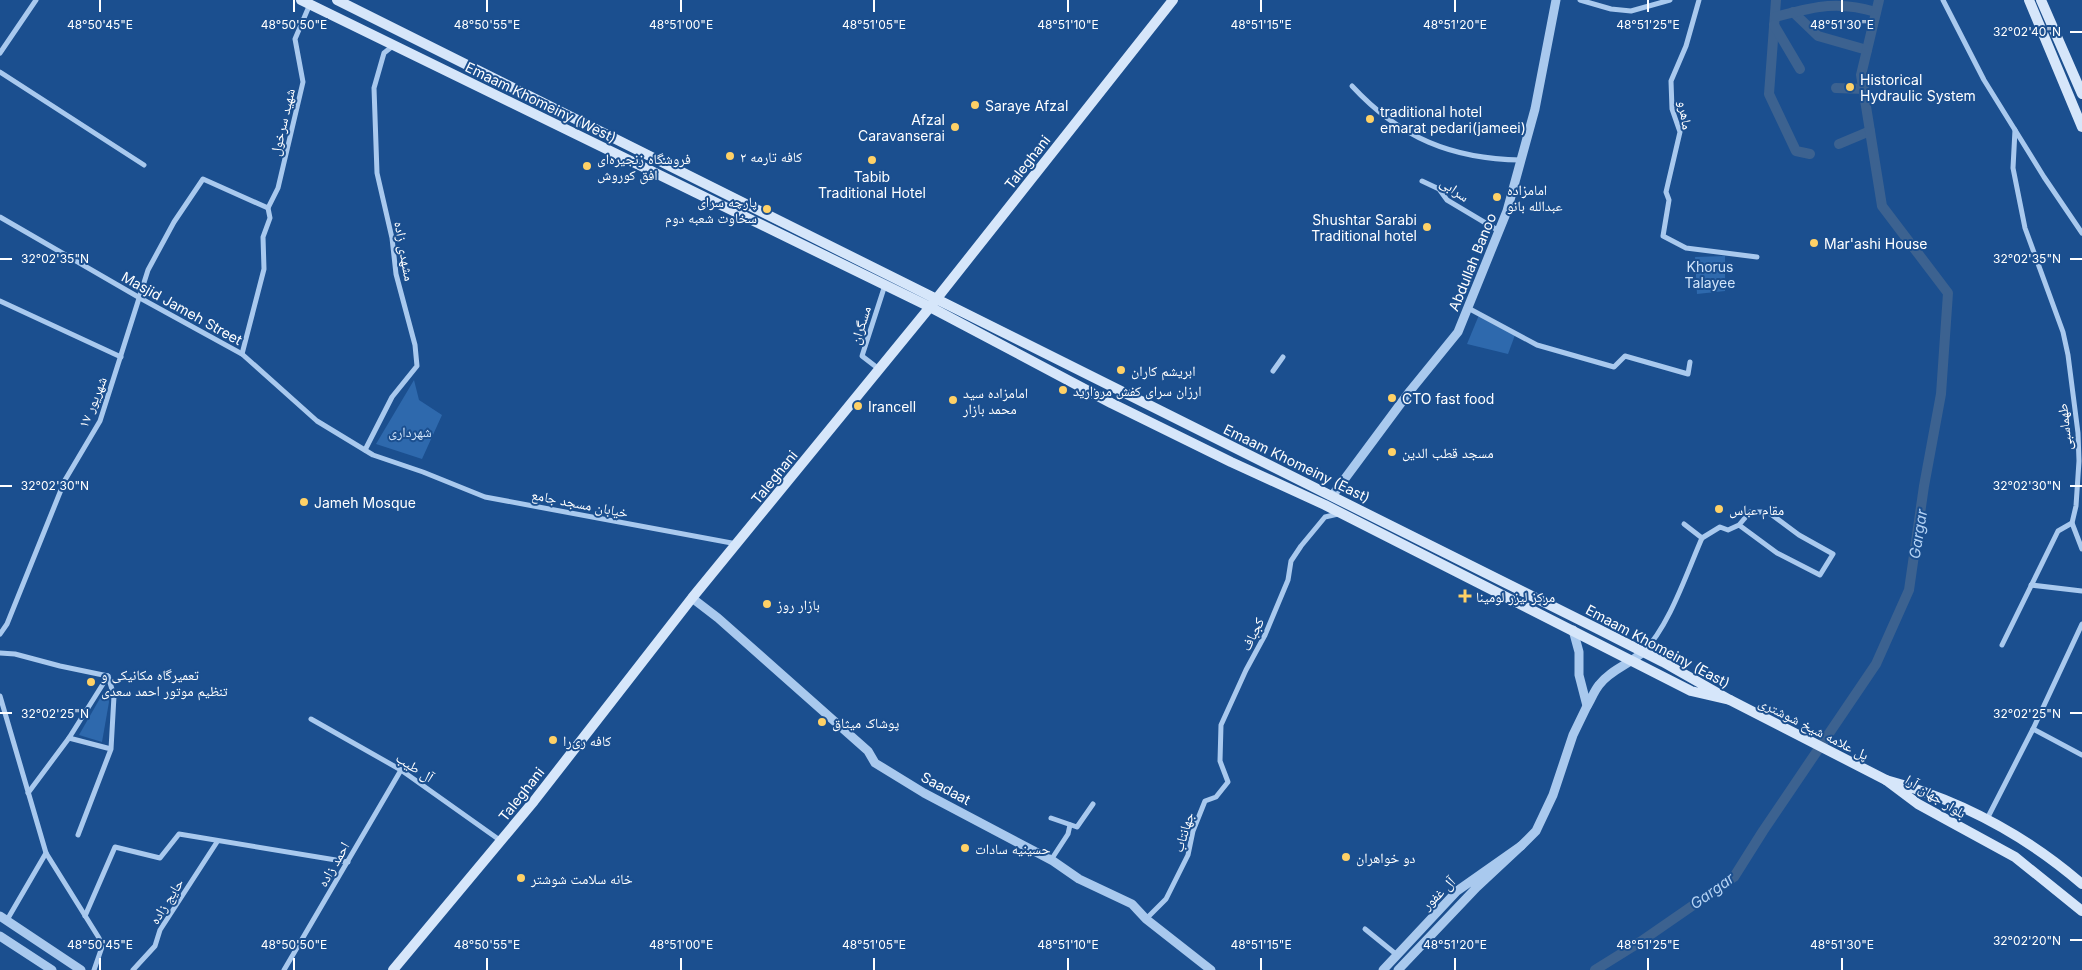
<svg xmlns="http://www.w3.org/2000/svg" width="2082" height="970" font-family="Inter,'Noto Naskh Arabic',sans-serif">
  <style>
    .green { fill: #2e69ad }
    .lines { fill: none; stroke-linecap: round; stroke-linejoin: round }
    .canal { stroke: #3c6290; stroke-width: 10 }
    .minor { stroke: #a9c9ee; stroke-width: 5 }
    .tertiary { stroke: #a9c9ee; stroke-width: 9 }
    .secondary { stroke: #d6e6fa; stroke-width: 10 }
    .ticks { fill: none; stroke: #fff; stroke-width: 2 }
    .poi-dot { fill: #ffd166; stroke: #1b4f8f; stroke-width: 2 }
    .labels { text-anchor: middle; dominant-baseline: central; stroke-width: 4; stroke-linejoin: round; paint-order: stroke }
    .poi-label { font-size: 14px; fill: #fff; stroke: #1b4f8f; text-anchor: start }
    .street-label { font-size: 14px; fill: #fff; stroke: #1b4f8f }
    .park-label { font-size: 14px; fill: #cfe3fa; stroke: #1b4f8f }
    .water-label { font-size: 15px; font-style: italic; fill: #b5d3f5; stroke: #1b4f8f }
    .ticks-label { font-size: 12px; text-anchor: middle; fill: #fff; stroke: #1b4f8f; stroke-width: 4; stroke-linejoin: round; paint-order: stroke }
  </style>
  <rect width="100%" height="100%" fill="#1b4f8f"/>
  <g class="green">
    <polygon points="1725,256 1725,291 1697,294 1695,257"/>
    <polygon points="1479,315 1515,335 1508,354 1467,344"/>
    <polygon points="414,380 419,400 442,415 422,459 376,444"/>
    <polygon points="103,693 108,694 109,702 102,742 79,735"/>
  </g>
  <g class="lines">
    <g class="canal">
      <polyline points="1776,0 1769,94 1796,151 1810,154"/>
      <polyline points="1793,12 1818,36 1867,50"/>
      <path d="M1775 17C1814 7 1837 0 1876 12"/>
      <polyline points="1774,25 1800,69"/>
      <polyline points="1836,88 1864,89"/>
      <polyline points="1839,144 1870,131"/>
      <polyline points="1595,970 1640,942 1734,877 1763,831 1876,664 1909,590 1924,486 1941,394 1948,293 1882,206 1861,75 1879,0"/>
    </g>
    <g class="minor">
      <polyline points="1580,0 1611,9 1631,11 1670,0"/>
      <polyline points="1699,0 1686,46 1671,81 1672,109 1680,132 1666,192 1669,200 1663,236 1686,248 1757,257"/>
      <polyline points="1943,0 1984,80 2015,130 2013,168 2025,228 2063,332 2068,355 2078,433 2079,461 2076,506 2072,523 2082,549"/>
      <polyline points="0,53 36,0"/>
      <polyline points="0,72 144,165"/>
      <path d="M1352 86C1400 138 1452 159 1521 160"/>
      <polyline points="2015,130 2044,177 2082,233"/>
      <polyline points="1422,181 1439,189 1447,200 1499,231"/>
      <polyline points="0,217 140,298 242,354 317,421 373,455 423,472 485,497 737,544"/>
      <polyline points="0,301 121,357"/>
      <polyline points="1468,308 1537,345 1614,367 1625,356 1688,374 1690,362"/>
      <polyline points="242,354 264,269 263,237 270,218 268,208"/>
      <polyline points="875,366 862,356 885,285"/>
      <polyline points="1273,371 1283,357"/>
      <polyline points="365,450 392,397 417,366 415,345 396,274 392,238 377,173 374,88 384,53 394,45"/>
      <polyline points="1684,524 1702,538"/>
      <polyline points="1702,538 1720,527 1728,530 1739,525 1777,553 1820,575 1833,554 1799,535 1768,512 1750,512 1739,525"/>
      <polyline points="2031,585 2082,591"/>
      <polyline points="0,634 7,624 65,480 100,421 148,270 174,222 203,179 268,208 278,188 303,82 295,39 310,4"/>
      <polyline points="2002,645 2058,531 2072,523"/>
      <path d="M1643 652C1669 627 1687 572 1702 538"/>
      <polyline points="0,653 15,654 60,666 108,676"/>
      <polyline points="0,696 46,853 99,938 102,947 94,970"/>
      <polyline points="311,719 401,770 501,841"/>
      <polyline points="2033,729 2082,624"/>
      <polyline points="28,793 69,738"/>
      <polyline points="1051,818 1077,827 1093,804"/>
      <polyline points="1987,819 2033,729 2082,755"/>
      <polyline points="78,835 111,749 69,738 108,676 114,696 111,749"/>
      <polyline points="1051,860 1068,834 1070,825"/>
      <polyline points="85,916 115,847 160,858 179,834 348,862"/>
      <polyline points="1146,919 1166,899 1188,855 1193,831 1205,801 1216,797 1228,782 1220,761 1221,725 1246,670 1265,635 1288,580 1291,561 1301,546 1325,517 1338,514"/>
      <polyline points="7,920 46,853"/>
      <polyline points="1365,929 1397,955"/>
      <polyline points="133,970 155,946 160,930 217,842"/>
      <polyline points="284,970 401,770"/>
    </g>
    <g class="tertiary">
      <polyline points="1332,496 1410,391 1458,332 1507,211 1535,109 1556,0"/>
      <polyline points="692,598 718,618 868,751 875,763 924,793 1053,861 1079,879 1132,904 1146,919 1211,970"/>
      <path d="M1573 630 1579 652V675L1587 706C1591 700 1594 691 1599 685 1610 670 1630 664 1643 652"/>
      <polyline points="1521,846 1536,831 1553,795 1573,735 1587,706"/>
      <polyline points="0,916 81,970"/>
      <polyline points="0,936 52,970"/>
      <polyline points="1383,970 1457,891 1521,846 1477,887 1398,970"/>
    </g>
    <g class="secondary">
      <polyline points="301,0 930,307 1111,403 1231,462 1325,505 1691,691 1730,700 1663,662 1598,629 337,0"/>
      <polyline points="2029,0 2082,127"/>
      <polyline points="2041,0 2082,94"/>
      <polyline points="1730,700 1886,780"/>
      <path d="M2082 884C2024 834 1960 800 1886 780L1918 804 2015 857 2082 911"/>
      <polyline points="393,970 534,801 692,598 930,307 1173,0"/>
    </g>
  </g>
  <path class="ticks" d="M100 0V12M294 0V12M487 0V12M681 0V12M874 0V12M1068 0V12M1261 0V12M1455 0V12M1648 0V12M1842 0V12M2070 32H2082M0 259H12M2070 259H2082M0 486H12M2070 486H2082M0 713H12M2070 713H2082M2070 940H2082M100 958V970M294 958V970M487 958V970M681 958V970M874 958V970M1068 958V970M1261 958V970M1455 958V970M1648 958V970M1842 958V970"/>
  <g class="poi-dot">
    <circle cx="1850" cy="87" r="5"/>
    <circle cx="975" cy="105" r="5"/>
    <circle cx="1370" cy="119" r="5"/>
    <circle cx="955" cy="127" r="5"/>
    <circle cx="730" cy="156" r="5"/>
    <circle cx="872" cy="160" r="5"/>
    <circle cx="587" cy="166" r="5"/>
    <circle cx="1497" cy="197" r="5"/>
    <circle cx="767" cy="209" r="5"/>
    <circle cx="1427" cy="227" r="5"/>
    <circle cx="1814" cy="243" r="5"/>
    <circle cx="1121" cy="370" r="5"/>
    <circle cx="1063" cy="390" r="5"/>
    <circle cx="1392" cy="398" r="5"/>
    <circle cx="953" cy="400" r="5"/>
    <circle cx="858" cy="406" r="5"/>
    <circle cx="1392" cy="452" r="5"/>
    <circle cx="304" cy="502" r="5"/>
    <circle cx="1719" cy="509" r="5"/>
    <path d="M1462.5 588.5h5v5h5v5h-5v5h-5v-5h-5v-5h5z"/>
    <circle cx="767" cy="604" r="5"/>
    <circle cx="91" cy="682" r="5"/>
    <circle cx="822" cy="722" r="5"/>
    <circle cx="553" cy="740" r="5"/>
    <circle cx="965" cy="848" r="5"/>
    <circle cx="1346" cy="857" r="5"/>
    <circle cx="521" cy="878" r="5"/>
  </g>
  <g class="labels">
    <g class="poi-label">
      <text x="1860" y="79">Historical<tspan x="1860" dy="16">Hydraulic System</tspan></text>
      <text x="985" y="105">Saraye Afzal</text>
      <text x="1380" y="111">traditional hotel<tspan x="1380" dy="16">emarat pedari(jameei)</tspan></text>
      <text x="945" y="119" text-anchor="end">Afzal<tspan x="945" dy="16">Caravanserai</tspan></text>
      <text x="740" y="156">کافه تارمه ۲</text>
      <text x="597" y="158">فروشگاه زنجیره‌ای<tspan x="597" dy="16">افق کوروش</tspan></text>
      <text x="872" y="176" text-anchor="middle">Tabib<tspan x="872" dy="16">Traditional Hotel</tspan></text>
      <text x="1507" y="189">امامزاده<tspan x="1507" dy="16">عبدالله بانو</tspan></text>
      <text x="757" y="201" text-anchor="end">پارچه سرای<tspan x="757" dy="16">سخاوت شعبه دوم</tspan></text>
      <text x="1417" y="219" text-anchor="end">Shushtar Sarabi<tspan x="1417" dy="16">Traditional hotel</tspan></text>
      <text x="1824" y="243">Mar'ashi House</text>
      <text x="1131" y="370">ابریشم کاران</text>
      <text x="1073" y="390">ارزان سرای کفش مروارید</text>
      <text x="963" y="392">امامزاده سید<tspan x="963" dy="16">محمد بازار</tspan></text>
      <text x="1402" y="398">CTO fast food</text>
      <text x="868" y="406">Irancell</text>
      <text x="1402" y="452">مسجد قطب الدین</text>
      <text x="314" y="502">Jameh Mosque</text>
      <text x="1729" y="509">مقام عباس</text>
      <text x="1476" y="596">مرکز لیزر لومینا</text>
      <text x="777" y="604">بازار روز</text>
      <text x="101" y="674">تعمیرگاه مکانیکی و<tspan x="101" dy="16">تنظیم موتور احمد سعدی</tspan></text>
      <text x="832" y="722">پوشاک میثاق</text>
      <text x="563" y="740">کافه‌ ری‌را</text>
      <text x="975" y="848">حسینیه سادات</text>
      <text x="1356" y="857">دو خواهران</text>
      <text x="531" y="878">خانه سلامت شوشتر</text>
    </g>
    <g class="street-label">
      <text transform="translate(541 102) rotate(26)">Emaam Khomeiny (West)</text>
      <text transform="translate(1686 115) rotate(81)">ماهرو</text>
      <text transform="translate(282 122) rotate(-77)">شهید سرخول</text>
      <text transform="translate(1027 162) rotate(-52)">Taleghani</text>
      <text transform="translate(1455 189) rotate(35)">سرابی</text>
      <text transform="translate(405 251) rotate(80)">مشهدی زاده</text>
      <text transform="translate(1472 262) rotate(-68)">Abdullah Banoo</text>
      <text transform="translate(182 308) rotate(29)">Masjid Jameh Street</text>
      <text transform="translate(860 325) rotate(-72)">مسگران</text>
      <text transform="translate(92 402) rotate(-68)">۱۷ شهریور</text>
      <text transform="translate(2064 427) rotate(-96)">طهماسبی</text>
      <text transform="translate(1297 463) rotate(26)">Emaam Khomeiny (East)</text>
      <text transform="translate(774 477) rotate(-51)">Taleghani</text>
      <text transform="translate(580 503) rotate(11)">خیابان مسجد جامع</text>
      <text transform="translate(1252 634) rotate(-64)">کجباف</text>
      <text transform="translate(1658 646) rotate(28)">Emaam Khomeiny (East)</text>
      <text transform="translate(1814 728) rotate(27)">پل علامه شیخ شوشتری</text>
      <text transform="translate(415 767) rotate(33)">آل طیب</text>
      <text transform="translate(946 788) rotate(28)">Saadaat</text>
      <text transform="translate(521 794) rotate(-52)">Taleghani</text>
      <text transform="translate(1936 796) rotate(32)">بلوار جهان آرا</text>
      <text transform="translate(1183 832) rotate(-73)">جهانتاب</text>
      <text transform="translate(333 864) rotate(-60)">احمد زاده</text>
      <text transform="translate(1438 893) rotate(-44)">آل غفور</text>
      <text transform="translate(166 901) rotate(-58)">حایج زاده</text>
    </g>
    <g class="park-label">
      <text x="1710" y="266">Khorus<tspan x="1710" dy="16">Talayee</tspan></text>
      <text x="410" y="431">شهرداری</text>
    </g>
    <g class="water-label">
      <text transform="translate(1918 534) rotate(-81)">Gargar</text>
      <text transform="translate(1712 891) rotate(-36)">Gargar</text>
    </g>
  </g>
  <g class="ticks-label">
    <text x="100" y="29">48°50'45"E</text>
    <text x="294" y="29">48°50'50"E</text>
    <text x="487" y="29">48°50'55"E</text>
    <text x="681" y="29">48°51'00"E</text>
    <text x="874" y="29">48°51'05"E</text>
    <text x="1068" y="29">48°51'10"E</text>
    <text x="1261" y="29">48°51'15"E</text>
    <text x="1455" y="29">48°51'20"E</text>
    <text x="1648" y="29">48°51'25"E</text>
    <text x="1842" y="29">48°51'30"E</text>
    <text x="2027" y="36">32°02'40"N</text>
    <text x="55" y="263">32°02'35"N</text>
    <text x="2027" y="263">32°02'35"N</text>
    <text x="55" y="490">32°02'30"N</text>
    <text x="2027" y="490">32°02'30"N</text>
    <text x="55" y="718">32°02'25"N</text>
    <text x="2027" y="718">32°02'25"N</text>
    <text x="2027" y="945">32°02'20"N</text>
    <text x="100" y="949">48°50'45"E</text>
    <text x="294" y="949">48°50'50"E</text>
    <text x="487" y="949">48°50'55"E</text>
    <text x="681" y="949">48°51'00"E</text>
    <text x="874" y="949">48°51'05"E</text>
    <text x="1068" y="949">48°51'10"E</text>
    <text x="1261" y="949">48°51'15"E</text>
    <text x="1455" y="949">48°51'20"E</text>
    <text x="1648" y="949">48°51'25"E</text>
    <text x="1842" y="949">48°51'30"E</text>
  </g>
</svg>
